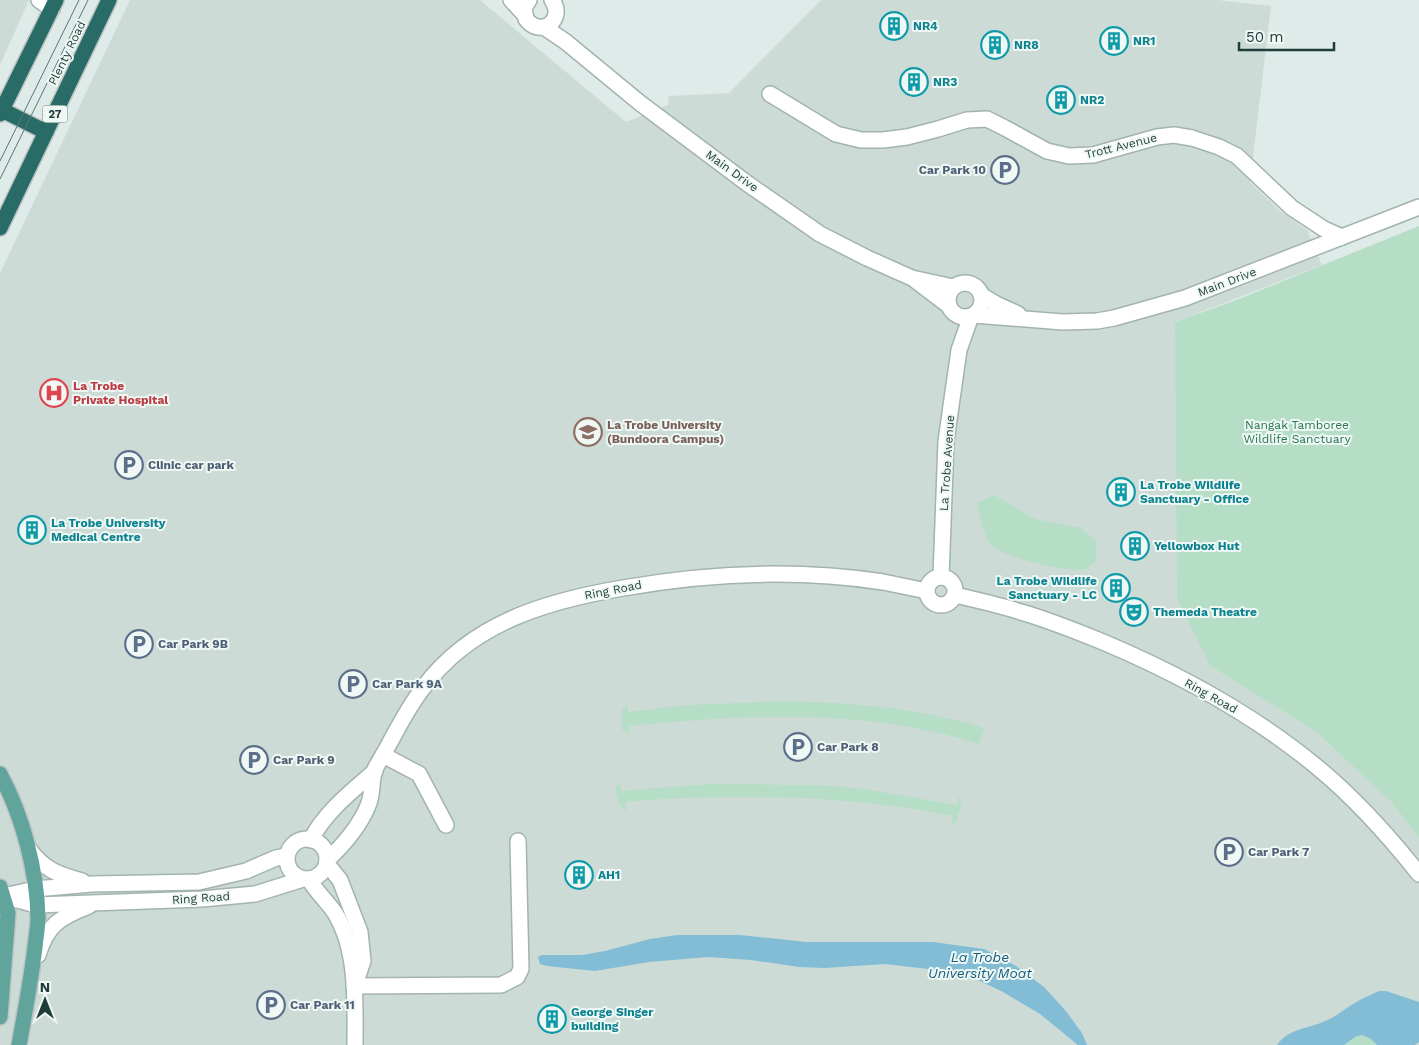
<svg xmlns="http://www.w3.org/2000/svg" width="1419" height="1045" font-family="'Work Sans',sans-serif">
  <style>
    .built { fill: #cddbd7 }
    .green { fill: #b6dec6 }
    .water { fill: #82bdd5 }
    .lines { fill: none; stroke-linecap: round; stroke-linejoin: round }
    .street-casing { stroke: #a2b3b0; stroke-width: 18 }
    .primary-casing { stroke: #bcc5c4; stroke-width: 18 }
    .highway-casing { stroke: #bcc5c4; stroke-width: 18 }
    .street { stroke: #fff; stroke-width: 15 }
    .primary { stroke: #60a49c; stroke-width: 15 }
    .highway { stroke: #296b66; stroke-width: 15 }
    .tram { stroke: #597874; stroke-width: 1 }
    .labels { text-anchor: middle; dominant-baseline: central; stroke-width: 4; stroke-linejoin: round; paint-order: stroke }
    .shield { fill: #eff8f5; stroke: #5d7571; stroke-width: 1 }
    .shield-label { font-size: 11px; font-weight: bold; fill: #1f3d39 }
    .culture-label { font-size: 12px; font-weight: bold; fill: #0d838f; stroke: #eff8f5; text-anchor: start }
    .street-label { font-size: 12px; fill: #1f3d39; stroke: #eff8f5 }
    .service-label { font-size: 12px; font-weight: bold; fill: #4e5e75; stroke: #eff8f5; text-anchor: start }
    .health-label { font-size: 12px; font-weight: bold; fill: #be3a42; stroke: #eff8f5; text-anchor: start }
    .education-label { font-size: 12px; font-weight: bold; fill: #785e54; stroke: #eff8f5; text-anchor: start }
    .park-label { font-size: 12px; fill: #267650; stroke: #eff8f5 }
    .water-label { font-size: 14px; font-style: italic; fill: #155d7c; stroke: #eff8f5 }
  </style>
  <rect width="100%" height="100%" fill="#dfebe8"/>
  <g class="built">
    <polygon points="0,0 29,0 0,65"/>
    <polygon points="130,0 480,0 626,122 668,105 669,96 729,93 821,0 1218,0 1271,6 1250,182 1280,211 1307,230 1322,265 1175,322 1210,666 1315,731 1391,802 1419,838 1419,1045 0,1045 0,273"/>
  </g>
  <g class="green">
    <polygon points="1419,226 1419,838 1391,802 1315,731 1210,666 1177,598 1175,322 1239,299"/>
    <path d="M994 495 1035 519 1081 528 1097 542 1095 563C1091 565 1086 569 1081 570 1066 571 1003 557 992 546 985 539 979 513 977 503Z"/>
    <path d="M788 701C854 703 920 708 984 728L979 744C867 708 745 714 629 726V736L622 729V710L627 704 628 712 687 705Z"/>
    <path d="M620 783 621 791 709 784 818 785 864 789 956 805 959 797 962 802 956 822 951 825 953 816C875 800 797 796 717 797 687 798 656 799 626 802V811C620 806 615 795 616 787Z"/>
    <polygon points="1362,1035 1371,1039 1377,1045 1344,1045 1355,1037"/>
  </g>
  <g class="water">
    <polygon points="677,935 740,935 807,942 933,942 984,949 1016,966 1044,987 1065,1010 1082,1033 1087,1045 1078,1045 1040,1014 1003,992 978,980 945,971 885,964 824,968 799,967 751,960 708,957 649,962 595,971 547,966 540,964 538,957 542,955 582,955 605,951 650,939"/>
    <path d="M1379 991H1386L1419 1002V1042L1415 1045H1377L1371 1039 1362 1035 1355 1037 1344 1045H1277C1289 1028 1308 1029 1325 1021 1336 1017 1344 1009 1355 1003 1362 998 1371 995 1379 991Z"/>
  </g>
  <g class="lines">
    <defs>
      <g id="street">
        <polyline points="39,0 52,9"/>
        <polyline points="511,0 524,14"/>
        <path d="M529 0 524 8 526 19C541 39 566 19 552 0"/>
        <polyline points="544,27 566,42 640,103 748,184 820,234 867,258 912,278 953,287"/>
        <polyline points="770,94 836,134 861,140 883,140 907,137 938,129 967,120 987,119 1005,128 1047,151 1069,156 1093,155 1157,137 1174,135 1192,138 1219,147 1237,156 1292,208 1324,229 1342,237"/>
        <polyline points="915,280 948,305"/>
        <circle cx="965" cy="300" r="17"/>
        <polyline points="981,295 996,304 1018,314"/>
        <polyline points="974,315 1063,322 1097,321 1114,318 1185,298 1419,207"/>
        <circle cx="941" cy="591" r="14"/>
        <polyline points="941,577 946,441 959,350 971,316"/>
        <path d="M955 595C977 600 999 605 1021 612 1049 620 1076 631 1103 642 1179 674 1253 714 1317 767 1356 799 1388 835 1419 874"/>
        <polyline points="383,755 419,774 446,825"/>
        <circle cx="307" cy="859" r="20"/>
        <path d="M311 840C323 814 353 790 375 771"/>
        <path d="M28 848C45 870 56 874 82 881"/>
        <path d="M327 860C343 846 362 823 369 803 373 792 371 780 375 769 379 761 384 754 388 746 399 726 409 706 423 688 471 623 546 601 623 588 708 573 797 569 883 582 897 585 912 588 927 591"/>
        <polyline points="327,864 340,880 360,932 363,961 355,985"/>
        <path d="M309 879C316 892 327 901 335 913 358 951 355 1002 355 1045"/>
        <polyline points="3,896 36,905 202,899 255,894 303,879"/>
        <polyline points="4,896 35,889 92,884 199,882 246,871 276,858 287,856"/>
        <path d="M38 955C47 925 60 917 89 906"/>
        <polyline points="354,986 501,985 517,977 521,969 518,841"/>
      </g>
      <g id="primary">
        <path d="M0 774C22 814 37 870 38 917 38 927 36 937 35 947 31 980 25 1012 19 1045"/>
        <polyline points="0,887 8,913 0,1017"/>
      </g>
      <g id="highway">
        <polyline points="2,110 46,132"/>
        <polyline points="0,114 56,0"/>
        <polyline points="0,228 109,0"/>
      </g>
    </defs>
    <use href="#street" class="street-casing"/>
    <use href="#primary" class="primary-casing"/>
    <use href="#highway" class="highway-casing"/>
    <use href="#street" class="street"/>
    <use href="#primary" class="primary"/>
    <use href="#highway" class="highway"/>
    <g class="tram">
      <polyline points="0,161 79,0"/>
      <polyline points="0,179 88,0"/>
    </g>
  </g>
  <defs>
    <symbol id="building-ring" viewBox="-11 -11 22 22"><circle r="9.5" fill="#eff8f5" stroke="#0f9aa8" stroke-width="1.5"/><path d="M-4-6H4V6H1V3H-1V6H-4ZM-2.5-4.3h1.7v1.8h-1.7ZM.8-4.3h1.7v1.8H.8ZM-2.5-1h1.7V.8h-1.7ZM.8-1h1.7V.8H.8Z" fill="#0f9aa8"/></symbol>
    <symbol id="parking-ring" viewBox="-11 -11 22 22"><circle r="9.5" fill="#eff8f5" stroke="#5c6f8a" stroke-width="1.5"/><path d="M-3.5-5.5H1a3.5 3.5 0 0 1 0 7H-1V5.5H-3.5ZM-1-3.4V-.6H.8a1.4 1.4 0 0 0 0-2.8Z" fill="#5c6f8a"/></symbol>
    <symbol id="hospital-ring" viewBox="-11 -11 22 22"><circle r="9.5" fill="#eff8f5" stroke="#e0444e" stroke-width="1.5"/><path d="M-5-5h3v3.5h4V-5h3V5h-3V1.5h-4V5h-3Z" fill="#e0444e"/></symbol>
    <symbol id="university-ring" viewBox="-11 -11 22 22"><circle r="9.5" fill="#eff8f5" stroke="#8d6e63" stroke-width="1.5"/><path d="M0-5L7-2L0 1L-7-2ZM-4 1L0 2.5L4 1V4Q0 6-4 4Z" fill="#8d6e63"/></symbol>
    <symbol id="theatre-ring" viewBox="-11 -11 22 22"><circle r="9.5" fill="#eff8f5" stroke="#0f9aa8" stroke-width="1.5"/><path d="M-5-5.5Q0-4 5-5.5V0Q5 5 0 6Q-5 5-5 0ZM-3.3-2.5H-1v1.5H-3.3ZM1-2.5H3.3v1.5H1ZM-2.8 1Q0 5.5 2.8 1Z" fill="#0f9aa8"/></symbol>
  </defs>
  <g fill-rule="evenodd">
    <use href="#building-ring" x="878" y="10" width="32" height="32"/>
    <use href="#building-ring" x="1098" y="25" width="32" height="32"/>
    <use href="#building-ring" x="979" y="29" width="32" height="32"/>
    <use href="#building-ring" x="898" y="66" width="32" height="32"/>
    <use href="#building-ring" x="1045" y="84" width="32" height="32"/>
    <use href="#parking-ring" x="989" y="154" width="32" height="32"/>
    <use href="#hospital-ring" x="38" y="377" width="32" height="32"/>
    <use href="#university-ring" x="572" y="416" width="32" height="32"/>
    <use href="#parking-ring" x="113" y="449" width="32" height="32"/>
    <use href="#building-ring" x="1105" y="476" width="32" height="32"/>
    <use href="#building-ring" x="16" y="514" width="32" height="32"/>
    <use href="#building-ring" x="1119" y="530" width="32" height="32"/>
    <use href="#building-ring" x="1100" y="572" width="32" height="32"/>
    <use href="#theatre-ring" x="1118" y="596" width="32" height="32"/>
    <use href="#parking-ring" x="123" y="628" width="32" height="32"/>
    <use href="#parking-ring" x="337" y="668" width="32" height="32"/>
    <use href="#parking-ring" x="782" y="731" width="32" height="32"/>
    <use href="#parking-ring" x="238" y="744" width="32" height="32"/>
    <use href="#parking-ring" x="1213" y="836" width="32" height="32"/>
    <use href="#building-ring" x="563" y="859" width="32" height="32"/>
    <use href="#parking-ring" x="255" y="989" width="32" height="32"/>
    <use href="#building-ring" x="536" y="1003" width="32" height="32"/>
  </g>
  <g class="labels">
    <rect class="shield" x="42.5" y="105.5" width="25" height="17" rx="4"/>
    <g class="shield-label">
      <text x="55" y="114">27</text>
    </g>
    <g class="culture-label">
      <text x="913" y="26">NR4</text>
      <text x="1133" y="41">NR1</text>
      <text x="1014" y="45">NR8</text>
      <text x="933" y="82">NR3</text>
      <text x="1080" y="100">NR2</text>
      <text x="1140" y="485">La Trobe Wildlife<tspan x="1140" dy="14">Sanctuary - Office</tspan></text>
      <text x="51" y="523">La Trobe University<tspan x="51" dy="14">Medical Centre</tspan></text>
      <text x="1154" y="546">Yellowbox Hut</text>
      <text x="1097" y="581" text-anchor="end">La Trobe Wildlife<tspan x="1097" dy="14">Sanctuary - LC</tspan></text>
      <text x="1153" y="612">Themeda Theatre</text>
      <text x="598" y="875">AH1</text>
      <text x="571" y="1012">George Singer<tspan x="571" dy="14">building</tspan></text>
    </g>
    <g class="street-label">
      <text transform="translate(67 53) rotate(-64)">Plenty Road</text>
      <text transform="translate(1121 146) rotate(-14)">Trott Avenue</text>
      <text transform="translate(732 171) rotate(36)">Main Drive</text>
      <text transform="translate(1227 282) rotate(-21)">Main Drive</text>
      <text transform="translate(947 463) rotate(-86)">La Trobe Avenue</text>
      <text transform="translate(613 590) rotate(-11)">Ring Road</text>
      <text transform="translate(1211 696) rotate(29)">Ring Road</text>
      <text transform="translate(201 898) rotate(-4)">Ring Road</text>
    </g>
    <g class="service-label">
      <text x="986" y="170" text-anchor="end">Car Park 10</text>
      <text x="148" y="465">Clinic car park</text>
      <text x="158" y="644">Car Park 9B</text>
      <text x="372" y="684">Car Park 9A</text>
      <text x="817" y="747">Car Park 8</text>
      <text x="273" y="760">Car Park 9</text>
      <text x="1248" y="852">Car Park 7</text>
      <text x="290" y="1005">Car Park 11</text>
    </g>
    <g class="health-label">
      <text x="73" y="386">La Trobe<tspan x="73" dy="14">Private Hospital</tspan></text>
    </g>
    <g class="education-label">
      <text x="607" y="425">La Trobe University<tspan x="607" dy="14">(Bundoora Campus)</tspan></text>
    </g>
    <g class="park-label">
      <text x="1297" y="425">Nangak Tamboree<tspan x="1297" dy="14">Wildlife Sanctuary</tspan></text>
    </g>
    <g class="water-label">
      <text x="980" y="957">La Trobe<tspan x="980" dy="16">University Moat</tspan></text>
    </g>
  </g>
  <g transform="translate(45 1000)" stroke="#eff8f5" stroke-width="4" paint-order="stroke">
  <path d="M0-4L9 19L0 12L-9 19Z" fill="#1f3d39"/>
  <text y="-8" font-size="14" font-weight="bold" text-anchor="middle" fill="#1f3d39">N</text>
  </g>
  <path d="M1239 42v8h95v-8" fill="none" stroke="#1f3d39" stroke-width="2.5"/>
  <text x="1246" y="42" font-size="15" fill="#1f3d39" stroke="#eff8f5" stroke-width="4" paint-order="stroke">50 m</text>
</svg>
